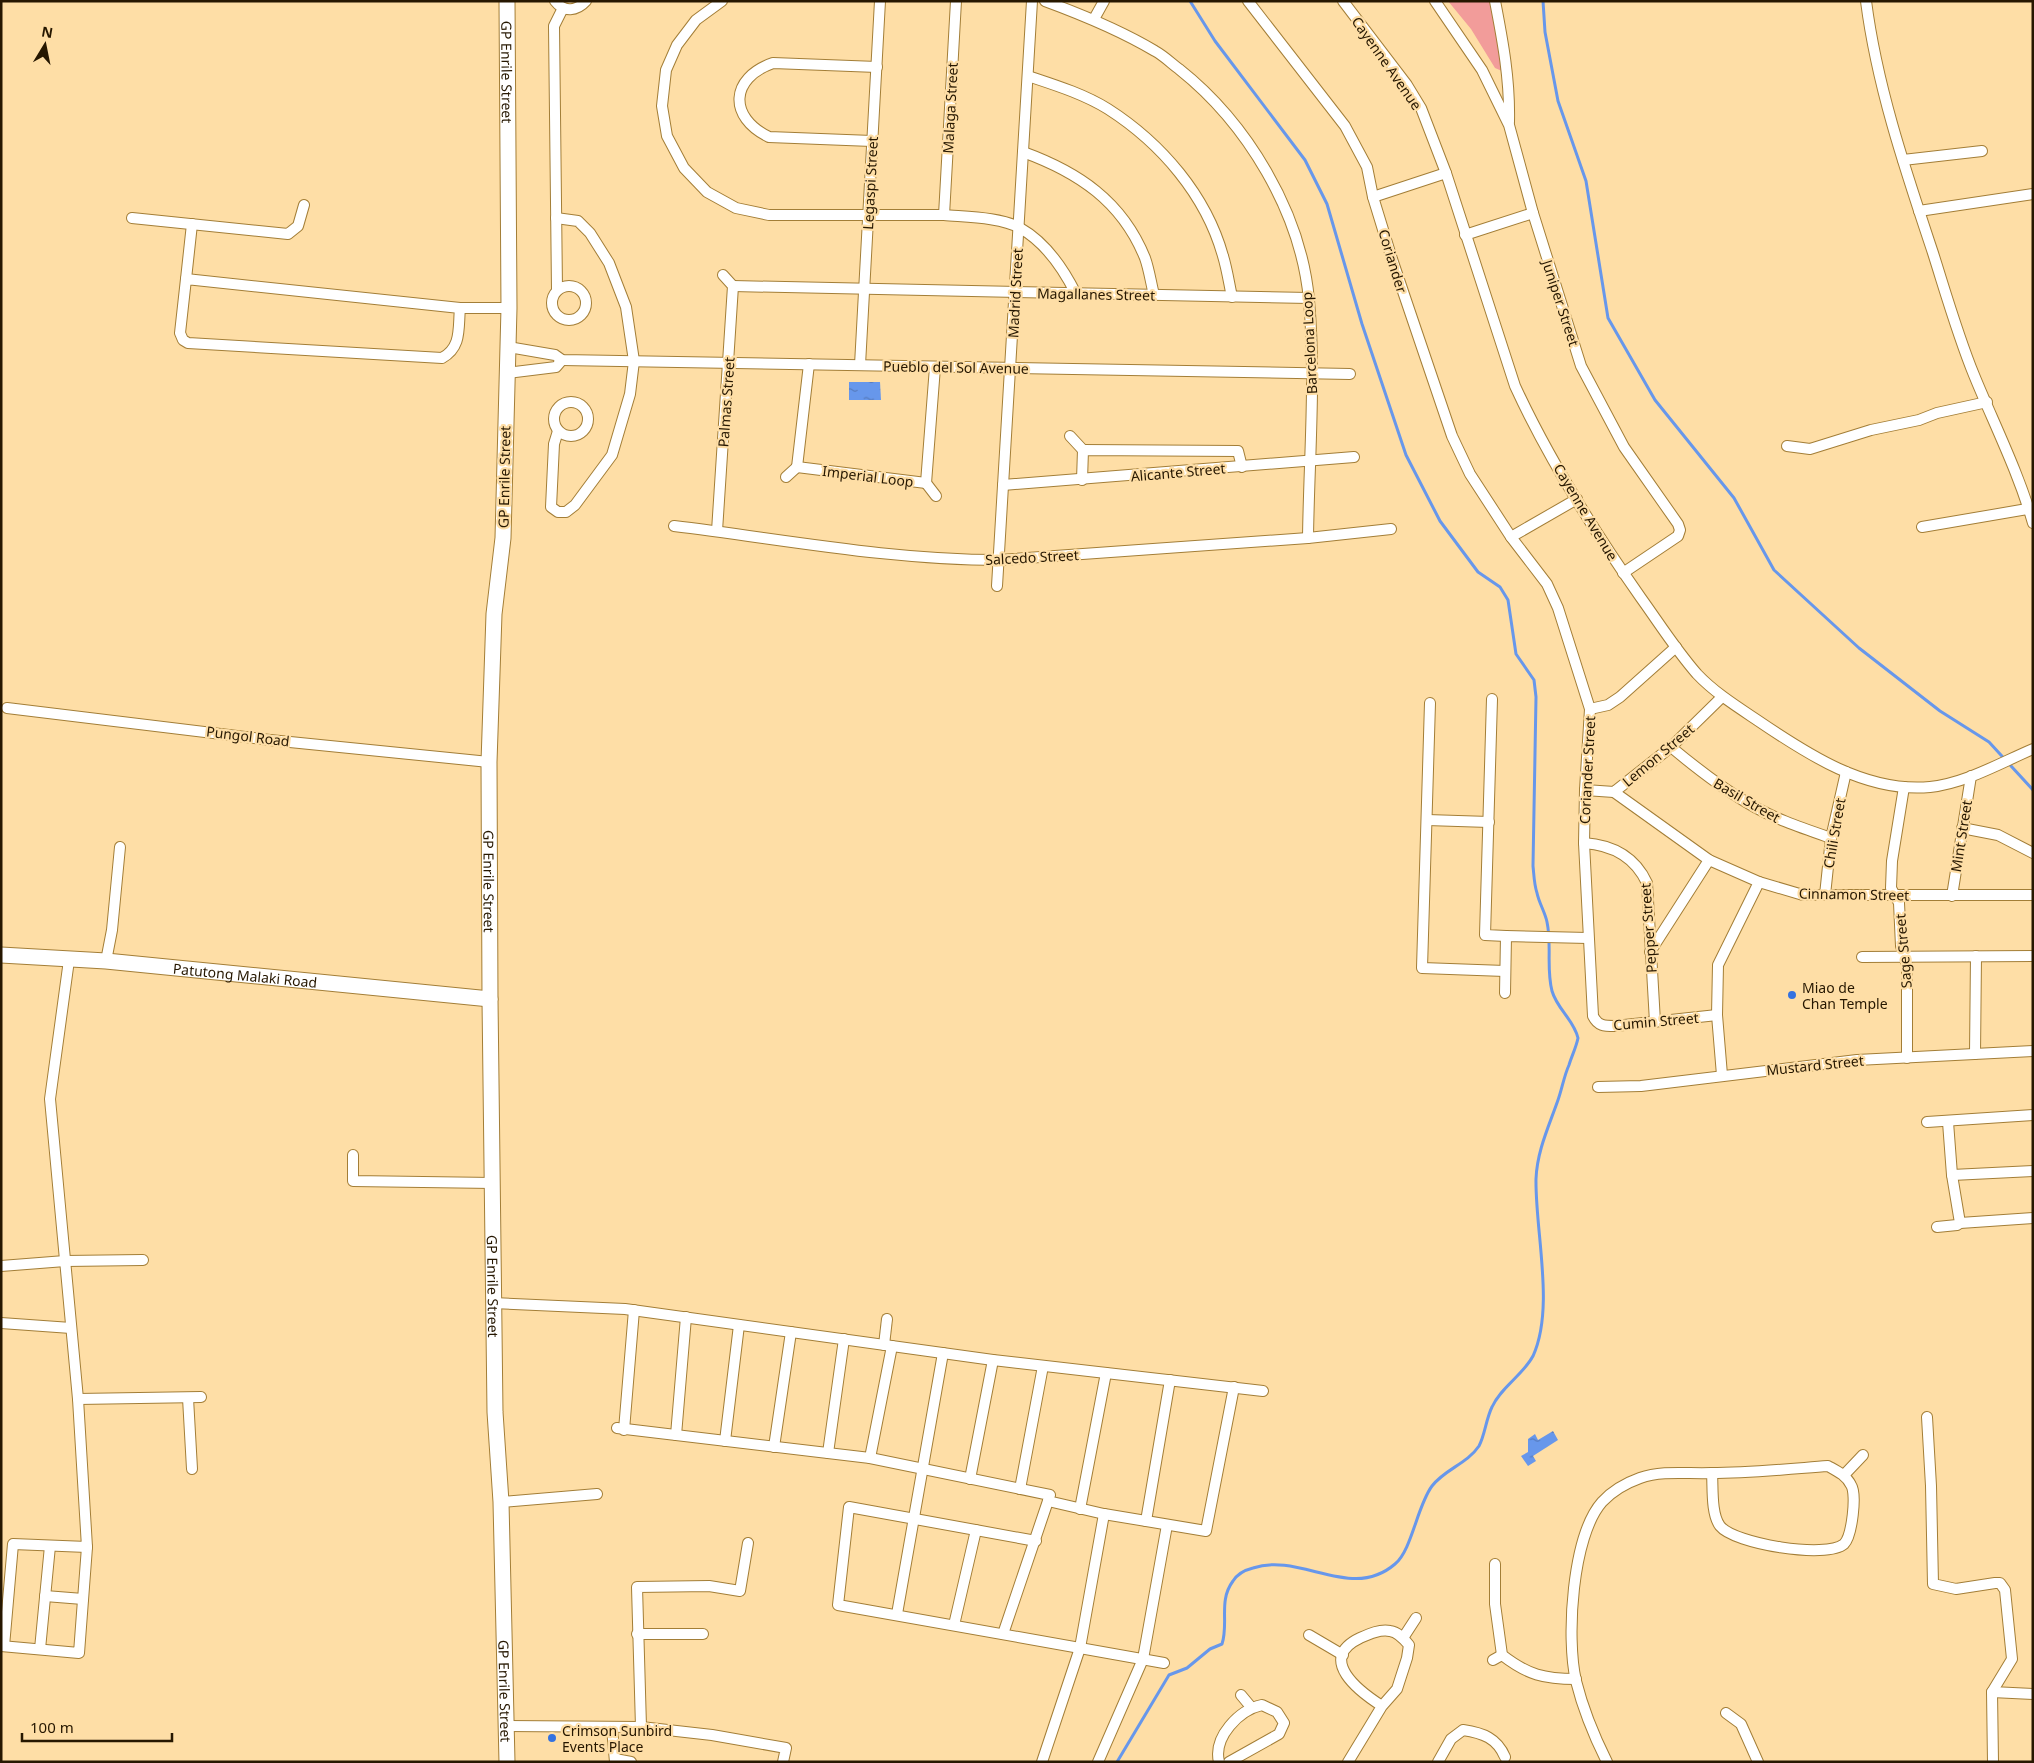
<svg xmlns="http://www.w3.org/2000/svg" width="2034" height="1763" font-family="'Noto Sans',sans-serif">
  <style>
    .park { fill: #f29c9a }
    .water { fill: url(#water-ripples) }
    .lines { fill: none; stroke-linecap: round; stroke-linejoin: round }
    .stream { stroke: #6797eb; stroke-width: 3 }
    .street-casing { stroke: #a37e37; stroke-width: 12 }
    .secondary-casing { stroke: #a37e37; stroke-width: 17 }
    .street { stroke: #fff; stroke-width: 10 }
    .secondary { stroke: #fff; stroke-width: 15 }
    .poi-dot { fill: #3472e0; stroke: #fedea6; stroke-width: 2 }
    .labels { text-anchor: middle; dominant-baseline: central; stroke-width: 4.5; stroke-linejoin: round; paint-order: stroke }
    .street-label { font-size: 14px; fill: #261700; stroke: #fedea6 }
    .poi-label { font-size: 14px; fill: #261700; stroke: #fedea6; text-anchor: start }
  </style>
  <defs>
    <pattern id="water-ripples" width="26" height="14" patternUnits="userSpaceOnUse" patternTransform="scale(1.25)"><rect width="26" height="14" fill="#6797eb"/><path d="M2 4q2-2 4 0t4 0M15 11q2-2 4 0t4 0" fill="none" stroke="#557abc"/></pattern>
  </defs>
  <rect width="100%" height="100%" fill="#fedea6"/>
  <polygon class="park" points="1448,1 1490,1 1496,23 1502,71 1495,68 1471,29"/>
  <g class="water">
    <polygon points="849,382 880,382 881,400 849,400"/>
    <polygon points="1553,1431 1558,1440 1533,1456 1536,1461 1528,1466 1521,1456 1528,1452 1528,1439 1535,1434 1538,1440"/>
  </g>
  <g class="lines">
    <g class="stream">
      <polyline points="1543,1 1545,32 1558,101 1586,181 1608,318 1655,400 1734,498 1774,570 1859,648 1940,711 1989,742 2033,790"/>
      <path d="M1117 1762 1169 1675 1187 1668 1210 1649 1222 1644C1229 1623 1218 1601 1233 1581 1238 1573 1245 1570 1253 1568 1301 1552 1351 1602 1395 1564 1412 1550 1417 1506 1432 1486 1445 1469 1467 1464 1479 1446 1485 1435 1486 1419 1492 1407 1501 1387 1523 1375 1533 1356 1555 1308 1535 1231 1536 1179 1537 1151 1549 1126 1558 1100 1562 1089 1564 1076 1569 1065 1572 1055 1576 1048 1578 1038 1574 1020 1557 1009 1552 991 1546 968 1552 945 1547 922 1545 912 1539 903 1537 893 1534 884 1534 875 1533 866L1536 697 1534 680 1516 654 1508 600 1500 587 1478 572 1440 521 1406 455 1362 324 1327 204 1305 160 1215 41 1190 1"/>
    </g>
    <defs>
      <g id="street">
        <path d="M555 1C564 13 577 11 586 1"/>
        <path d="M722 1 696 20 677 45 666 70 662 106 667 136 684 168 707 192 736 208 769 215H944C965 217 1001 217 1020 228 1045 242 1063 268 1076 294"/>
        <path d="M1045 1C1083 15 1120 30 1155 51 1164 56 1171 63 1179 69 1247 123 1301 212 1309 300 1316 379 1309 459 1308 538"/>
        <path d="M1248 1 1345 126 1367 167 1373 197 1392 259 1452 436 1470 474 1511 537 1547 584 1558 608 1590 709 1585 790 1584 843 1593 1016C1598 1026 1604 1026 1615 1026L1717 1015"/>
        <path d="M1343 1 1407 85 1421 108 1446 173 1515 386C1549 460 1594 531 1641 598 1659 623 1676 650 1697 674 1714 692 1736 706 1757 720 1807 754 1866 793 1930 787 1966 783 2000 763 2033 749"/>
        <polyline points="1435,1 1482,70 1509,125 1533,213 1581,366 1624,447 1678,524 1680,530 1678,536 1623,573"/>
        <path d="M1495 1C1503 42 1510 80 1509 122"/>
        <path d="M1866 1C1877 87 1906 172 1933 253 1946 294 1958 336 1974 375 1994 424 2018 471 2033 523"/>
        <polyline points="1094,19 1104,1"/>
        <path d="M1028 76C1055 85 1084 94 1108 109 1161 143 1206 195 1223 256 1227 269 1229 283 1232 297"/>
        <path d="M872 141 769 137C728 117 730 78 773 63L877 67"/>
        <path d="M1023 152C1078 172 1122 201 1145 258 1149 269 1151 283 1154 295"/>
        <polyline points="1903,160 1982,151"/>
        <polyline points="1373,197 1446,173"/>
        <polyline points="1919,211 2033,194"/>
        <polyline points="944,215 956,1"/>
        <polyline points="132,218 288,234 298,226 304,205"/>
        <polyline points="556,218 578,221 590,233 609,263 626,307 634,361 630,394 612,455 575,505 566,512 558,512 551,507 554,444 558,431"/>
        <polyline points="1465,235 1533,213"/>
        <polyline points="186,279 192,224"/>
        <circle cx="569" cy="303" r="17"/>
        <polyline points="733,286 1309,298"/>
        <polyline points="557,290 554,26 563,8"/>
        <path d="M460 308C458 328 462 347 442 358L188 343 183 340 180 333 186 279 460 308H509"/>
        <polyline points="508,347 555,355 562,360 1350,374"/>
        <polyline points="860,365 880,1"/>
        <polyline points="507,373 556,367 562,360"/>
        <circle cx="571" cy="419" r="17"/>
        <polyline points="1070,436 1083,450"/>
        <polyline points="1787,446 1810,449 1871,430 1919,420 1937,413 1987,402"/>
        <polyline points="797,467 926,483"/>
        <polyline points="797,467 809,364"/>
        <polyline points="786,477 797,467"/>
        <polyline points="1082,480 1083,450 1238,451 1242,467"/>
        <polyline points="926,483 935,367"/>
        <polyline points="926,483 936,496"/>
        <polyline points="1003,485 1354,457"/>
        <path d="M674 526C782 539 889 560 999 560L1308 538 1391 529"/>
        <polyline points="1922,527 2033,508"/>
        <polyline points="717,531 733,286 723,275"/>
        <polyline points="1511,537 1577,499"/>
        <polyline points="997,586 1032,1"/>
        <polyline points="1492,699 1485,935 1506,936"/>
        <polyline points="1430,703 1422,968 1505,971"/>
        <polyline points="7,708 270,740 489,762"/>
        <polyline points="1590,709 1608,705 1620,697 1676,647"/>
        <path d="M1671 747C1695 767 1719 786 1746 802 1772 818 1802 828 1831 838"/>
        <polyline points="1904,787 1892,861 1891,888 1899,903 1901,946 1907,965 1907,1058"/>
        <polyline points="1585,790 1614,792 1671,747 1722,697"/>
        <polyline points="1614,792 1709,860 1759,882 1803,895 2033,895"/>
        <polyline points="1427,820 1489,822"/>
        <polyline points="1962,828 1998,835 2033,853"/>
        <path d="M1584 843C1613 845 1635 857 1647 883L1655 1022"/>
        <polyline points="1825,895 1831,838 1846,772"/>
        <polyline points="1952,896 1971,776"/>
        <polyline points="1650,952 1709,860"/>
        <polyline points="1862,957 2033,956"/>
        <polyline points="106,961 112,930 120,847"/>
        <polyline points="1505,993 1506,936 1588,938"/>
        <polyline points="1975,1054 1976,956"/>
        <polyline points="1722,1075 1717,1015 1718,965 1759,882"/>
        <polyline points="1598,1087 1641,1086 1857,1060 2033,1051"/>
        <polyline points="1927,1122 2033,1115"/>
        <polyline points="1948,1122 1952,1175 1960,1223"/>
        <polyline points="353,1155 353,1181 493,1183"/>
        <polyline points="1952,1175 2033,1171"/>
        <polyline points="1937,1227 1957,1225 1960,1223 2033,1218"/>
        <polyline points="1,1266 65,1261 143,1260"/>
        <polyline points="493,1303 625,1309 993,1360 1263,1391"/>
        <polyline points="1,1323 71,1328"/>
        <polyline points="884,1345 887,1319"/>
        <polyline points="188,1398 192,1469"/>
        <polyline points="78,1399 201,1397"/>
        <polyline points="1927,1417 1931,1486 1933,1584 1956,1589 1995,1583 2000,1583 2005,1590 2012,1659 1992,1692 1993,1762"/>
        <polyline points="617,1428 870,1458 1050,1495 1003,1634"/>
        <polyline points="624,1430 634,1310"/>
        <polyline points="676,1435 686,1317"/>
        <polyline points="725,1441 739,1325"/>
        <polyline points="774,1447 791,1332"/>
        <polyline points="828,1453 844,1339"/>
        <polyline points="870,1458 892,1346"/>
        <polyline points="1844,1475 1863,1455"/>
        <polyline points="970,1479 993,1360"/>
        <polyline points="1020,1489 1043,1366"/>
        <polyline points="1048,1501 1104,1514 1206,1531 1234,1387"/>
        <polyline points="501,1502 597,1494"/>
        <polyline points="1080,1509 1106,1373"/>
        <polyline points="1146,1521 1170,1380"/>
        <polyline points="1036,1541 849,1507 838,1605 1164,1663"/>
        <path d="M1495 1564V1604L1502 1655C1528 1675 1544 1679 1576 1679"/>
        <polyline points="45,1596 83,1599"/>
        <polyline points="897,1614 943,1353"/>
        <polyline points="954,1625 976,1530"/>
        <polyline points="637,1634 703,1634"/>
        <polyline points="1309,1635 1343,1655"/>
        <polyline points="1403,1638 1416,1618"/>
        <polyline points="1,1646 79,1653 87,1547"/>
        <polyline points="4,1646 13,1544 87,1547 78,1399 50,1099 69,960"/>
        <polyline points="40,1649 50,1546"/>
        <polyline points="1493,1660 1502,1655"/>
        <polyline points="1992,1692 2033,1694"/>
        <polyline points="1241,1695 1251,1707"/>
        <polyline points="1726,1713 1741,1724 1758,1762"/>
        <polyline points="505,1726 641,1727 712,1735 786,1748 783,1762"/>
        <polyline points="641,1727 637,1587 709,1586 740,1591 748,1543"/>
        <polyline points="612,1728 615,1762"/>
        <polyline points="615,1759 631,1762"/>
        <polyline points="1042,1762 1080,1648 1104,1514"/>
        <polyline points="1098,1762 1143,1659 1167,1525"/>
        <path d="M1219 1762C1213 1737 1239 1710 1262 1705L1277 1712 1284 1723 1279 1734 1229 1762"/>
        <path d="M1348 1762 1382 1706 1397 1689 1407 1658 1409 1645C1404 1639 1398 1632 1390 1631 1380 1629 1369 1634 1360 1638 1316 1659 1360 1692 1382 1706"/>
        <path d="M1438 1762 1451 1739 1463 1730C1483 1733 1497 1738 1505 1757"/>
        <path d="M1607 1762C1594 1736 1583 1709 1576 1681 1566 1638 1572 1536 1602 1502 1613 1490 1626 1483 1640 1478 1663 1470 1687 1474 1711 1473 1750 1473 1789 1469 1828 1466 1837 1471 1846 1475 1851 1485 1857 1494 1852 1536 1844 1544 1827 1559 1734 1544 1720 1526 1711 1514 1713 1488 1712 1473"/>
      </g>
      <g id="secondary">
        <path id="s1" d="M507 1 509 308 503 538 494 614 489 762 490 999 495 1412 501 1502 507 1762"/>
        <path id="s2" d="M1 955 106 961 490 999"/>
      </g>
    </defs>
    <use href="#street" class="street-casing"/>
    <use href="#secondary" class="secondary-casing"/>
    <use href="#street" class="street"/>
    <use href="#secondary" class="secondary"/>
  </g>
  <g class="poi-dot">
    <circle cx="1792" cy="995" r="5"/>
    <circle cx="552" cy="1738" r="5"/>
  </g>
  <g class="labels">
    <g class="street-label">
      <text transform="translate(1387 63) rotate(55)">Cayenne Avenue</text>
      <text stroke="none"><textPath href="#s1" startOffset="71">GP Enrile Street</textPath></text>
      <text transform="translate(950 108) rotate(-87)">Malaga Street</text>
      <text transform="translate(870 183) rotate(-87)">Legaspi Street</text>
      <text transform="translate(1393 261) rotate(73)">Coriander</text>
      <text transform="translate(1015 293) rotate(-87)">Madrid Street</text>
      <text transform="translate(1096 294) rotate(1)">Magallanes Street</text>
      <text transform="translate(1561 303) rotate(72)">Juniper Street</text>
      <text transform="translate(1309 343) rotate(-93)">Barcelona Loop</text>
      <text transform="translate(956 367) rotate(1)">Pueblo del Sol Avenue</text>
      <text transform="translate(726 402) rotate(-86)">Palmas Street</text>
      <text transform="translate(1178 472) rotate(-5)">Alicante Street</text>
      <text transform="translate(868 476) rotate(7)">Imperial Loop</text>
      <text transform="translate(504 477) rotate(-89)">GP Enrile Street</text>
      <text transform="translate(1586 512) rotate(59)">Cayenne Avenue</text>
      <text transform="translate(1032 557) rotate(-3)">Salcedo Street</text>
      <text transform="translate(248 736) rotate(7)">Pungol Road</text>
      <text transform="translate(1658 755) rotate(-40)">Lemon Street</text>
      <text transform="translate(1587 770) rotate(-87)">Coriander Street</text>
      <text transform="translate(1747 800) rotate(30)">Basil Street</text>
      <text transform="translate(1834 833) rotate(-80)">Chili Street</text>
      <text transform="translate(1961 836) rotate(-81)">Mint Street</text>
      <text stroke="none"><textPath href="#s1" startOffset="881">GP Enrile Street</textPath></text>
      <text transform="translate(1854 894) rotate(1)">Cinnamon Street</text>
      <text transform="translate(1648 928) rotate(-94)">Pepper Street</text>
      <text transform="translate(1903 951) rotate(-95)">Sage Street</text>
      <text stroke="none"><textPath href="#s2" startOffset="245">Patutong Malaki Road</textPath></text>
      <text transform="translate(1656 1021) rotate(-5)">Cumin Street</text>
      <text transform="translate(1815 1065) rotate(-6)">Mustard Street</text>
      <text stroke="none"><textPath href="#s1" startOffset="1286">GP Enrile Street</textPath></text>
      <text stroke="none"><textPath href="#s1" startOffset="1691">GP Enrile Street</textPath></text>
    </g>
    <g class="poi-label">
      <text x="1802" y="987">Miao de<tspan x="1802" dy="16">Chan Temple</tspan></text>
      <text x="562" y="1730">Crimson Sunbird<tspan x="562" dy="16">Events Place</tspan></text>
    </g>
  </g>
  <rect width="2034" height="1763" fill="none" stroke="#261700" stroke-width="5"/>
  <g transform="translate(45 45) rotate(10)" stroke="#fedea6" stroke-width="4" paint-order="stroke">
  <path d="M0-4L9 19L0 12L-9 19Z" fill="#261700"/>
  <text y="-8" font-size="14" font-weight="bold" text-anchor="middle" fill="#261700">N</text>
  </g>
  <path d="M22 1733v8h150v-8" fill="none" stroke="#261700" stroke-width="2.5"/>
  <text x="30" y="1733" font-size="15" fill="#261700" stroke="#fedea6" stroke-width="4" paint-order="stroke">100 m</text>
</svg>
